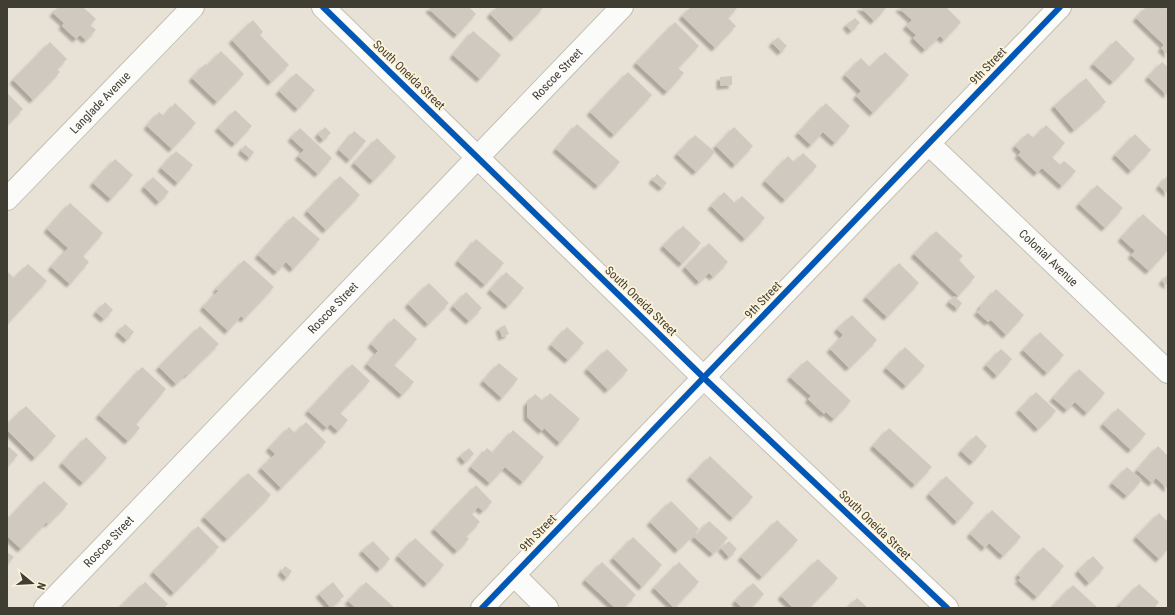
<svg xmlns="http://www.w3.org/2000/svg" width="1175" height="615" font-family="'Roboto Condensed',sans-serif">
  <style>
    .building { fill: #cfc9c0; filter: url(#shadow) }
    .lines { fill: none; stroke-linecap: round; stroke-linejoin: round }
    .minor-casing { stroke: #c3bfb5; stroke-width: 24 }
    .minor { stroke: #fbfbf9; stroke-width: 22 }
    .cycleway-casing { stroke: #fdf3da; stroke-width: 8 }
    .cycleway { stroke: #0057b8; stroke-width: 6 }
    .labels { text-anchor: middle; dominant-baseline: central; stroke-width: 3.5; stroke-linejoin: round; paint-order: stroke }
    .street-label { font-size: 12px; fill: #403d33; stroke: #fdf3da }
  </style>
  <defs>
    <filter id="shadow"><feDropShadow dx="-3.5" dy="3.5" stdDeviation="1" flood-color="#0004"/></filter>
  </defs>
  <rect width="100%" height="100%" fill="#e7e2d5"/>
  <g class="building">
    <polygon points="58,7 83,7 96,19 90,25 96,30 86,40 80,35 76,39 62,26 64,23 53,13"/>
    <polygon points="431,7 469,7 476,14 457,35 429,9"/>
    <polygon points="497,7 544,7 514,38 490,14"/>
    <polygon points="691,7 738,7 728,18 736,26 715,48 682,16"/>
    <polygon points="860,7 887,7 874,21"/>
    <polygon points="900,7 946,7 961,22 944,40 940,36 925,50 913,38 916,35 906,26 912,20 899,8"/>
    <polygon points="1146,7 1165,7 1168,10 1168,55 1161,48 1164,45 1136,18"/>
    <polygon points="855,18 860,23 851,31 846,25"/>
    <polygon points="253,20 263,32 260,35 289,65 271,82 232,40"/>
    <polygon points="675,22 699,46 678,68 684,73 667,92 636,63"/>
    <polygon points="473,31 501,55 480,79 453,55"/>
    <polygon points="778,37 787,46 781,52 772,43"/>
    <polygon points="1116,40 1135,59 1113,82 1093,64"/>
    <polygon points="50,42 67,59 57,69 60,72 33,100 13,80"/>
    <polygon points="221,51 244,74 217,102 192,78 205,64 207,66"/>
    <polygon points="885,52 909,75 873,113 856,96 861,91 845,75 861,58 870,67"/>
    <polygon points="1162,62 1168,67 1168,93 1167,95 1148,77"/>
    <polygon points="628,72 652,95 614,135 590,112"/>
    <polygon points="296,73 315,90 298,109 279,91"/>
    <polygon points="732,76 732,85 720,86 720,77"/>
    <polygon points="1086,78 1106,102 1074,130 1054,106"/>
    <polygon points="7,93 23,109 7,125"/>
    <polygon points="175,103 196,123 172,149 147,126 159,112 164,116"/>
    <polygon points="826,103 850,126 835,143 823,132 811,145 798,133"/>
    <polygon points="235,110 252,126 235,144 218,128"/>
    <polygon points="577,124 620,162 598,186 556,149"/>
    <polygon points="1046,125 1065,143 1052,157 1060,165 1064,161 1076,171 1062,186 1042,168 1037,173 1018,155 1021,152 1015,146 1028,133 1034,138"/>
    <polygon points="325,127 331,133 323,140 318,134"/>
    <polygon points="734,127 753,146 735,165 716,146"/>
    <polygon points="300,128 332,158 318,174 298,156 304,150 291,138"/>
    <polygon points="354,131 366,141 350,160 339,150"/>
    <polygon points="1135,134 1151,150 1131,171 1115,155"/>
    <polygon points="695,135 715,152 696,172 677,154"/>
    <polygon points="377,138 396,157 373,181 354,163"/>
    <polygon points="245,145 254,152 250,158 241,151"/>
    <polygon points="176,151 193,165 178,183 161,168"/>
    <polygon points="803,153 817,166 785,200 765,181 788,156 794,162"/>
    <polygon points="115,159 133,175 111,199 93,183"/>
    <polygon points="657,174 667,183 662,188 652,180"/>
    <polygon points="1168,175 1168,194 1159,186"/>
    <polygon points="340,176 360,195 326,230 307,211"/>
    <polygon points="153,177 169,192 159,202 144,187"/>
    <polygon points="1097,185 1123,208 1105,228 1079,204"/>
    <polygon points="724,192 735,203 742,196 765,218 745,239 711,206"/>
    <polygon points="70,203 103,233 83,256 89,262 70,284 51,267 68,248 47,229"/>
    <polygon points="1143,214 1168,237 1168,250 1149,271 1131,255 1135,251 1121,238"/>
    <polygon points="293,216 320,239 293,269 286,262 277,272 258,255"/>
    <polygon points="683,226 701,243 682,264 663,246"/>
    <polygon points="936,231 963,256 959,260 975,277 958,296 914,254"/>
    <polygon points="476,239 504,263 485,285 458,261"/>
    <polygon points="709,243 728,262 713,277 709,273 699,282 685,267"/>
    <polygon points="244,260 274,287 244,319 241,316 228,331 203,307 218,291 216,289"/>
    <polygon points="899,263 919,283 887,317 866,297"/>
    <polygon points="28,264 47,281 9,322 7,321 7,271 14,278"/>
    <polygon points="506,272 524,288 508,306 490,290"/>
    <polygon points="1168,274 1168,286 1162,281"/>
    <polygon points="429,283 449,303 428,324 408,304"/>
    <polygon points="996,289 1024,315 1006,335 991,320 988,322 977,312 981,308 980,307"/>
    <polygon points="466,292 482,308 469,321 453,306"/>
    <polygon points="954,296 962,303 958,309 949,302"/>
    <polygon points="105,302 113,310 104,319 96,312"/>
    <polygon points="852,315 877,340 849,368 830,349 843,335 837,329"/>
    <polygon points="394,318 417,339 394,365 414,382 402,395 367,364 378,351 371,344"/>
    <polygon points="125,324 134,332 127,340 118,332"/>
    <polygon points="505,325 509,334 502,337 499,328"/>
    <polygon points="200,326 219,344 187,375 186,374 176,384 159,367"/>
    <polygon points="567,327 584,343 568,360 551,345"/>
    <polygon points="1040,332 1064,355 1047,373 1023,350"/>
    <polygon points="905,347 925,366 906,386 886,368"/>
    <polygon points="607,349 628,370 608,390 587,369"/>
    <polygon points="1001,349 1012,359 997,376 986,365"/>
    <polygon points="807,360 851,401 834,419 826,412 824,414 808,399 811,396 790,377"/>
    <polygon points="499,363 518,379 502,398 483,381"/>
    <polygon points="352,364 370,381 340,413 348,420 338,431 330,424 327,428 308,411"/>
    <polygon points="142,367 166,389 136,424 140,428 128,441 99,415"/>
    <polygon points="1079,369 1105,393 1087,413 1075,402 1067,410 1053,398"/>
    <polygon points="1036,392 1056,411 1038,429 1019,410"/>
    <polygon points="550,393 580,419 560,443 544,428 542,431 527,417 527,403 535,394 543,401"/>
    <polygon points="26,406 56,436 35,458 7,430 7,424"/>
    <polygon points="1118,408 1146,434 1131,450 1103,424"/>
    <polygon points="306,422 326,442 281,488 261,468 275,454 269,448 289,427 295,433"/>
    <polygon points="889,428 932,467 915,485 873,446"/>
    <polygon points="513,430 544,457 523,482 505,467 490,483 471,467 487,448 493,453"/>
    <polygon points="976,435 987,446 973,462 961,451"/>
    <polygon points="86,437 107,458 83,483 62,463"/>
    <polygon points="1158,446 1168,456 1168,489 1156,478 1152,483 1137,470"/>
    <polygon points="9,447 18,455 7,467 7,449"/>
    <polygon points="469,448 474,454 465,462 460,456"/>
    <polygon points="710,456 753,497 733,518 690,477"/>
    <polygon points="1127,467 1142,480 1127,496 1112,483"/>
    <polygon points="248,473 271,495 227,539 204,517"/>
    <polygon points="946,476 974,503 957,522 929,494"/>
    <polygon points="44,481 68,504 48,524 47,522 21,549 7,536 7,520"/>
    <polygon points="476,485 492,502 483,511 478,507 472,514 480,522 466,536 469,539 457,551 434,529"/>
    <polygon points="671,501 699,529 678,550 650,522"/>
    <polygon points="992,510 1021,537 1003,556 989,543 985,548 970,534"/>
    <polygon points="1159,513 1168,522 1168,549 1159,559 1136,537"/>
    <polygon points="777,520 798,540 762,577 741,557"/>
    <polygon points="709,521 728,538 713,554 694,537"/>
    <polygon points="198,526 219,547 174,593 153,572"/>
    <polygon points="633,537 662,565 642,587 613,558"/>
    <polygon points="415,538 444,565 427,584 398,556"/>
    <polygon points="373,541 390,559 380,569 362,551"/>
    <polygon points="729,541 737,549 729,557 721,548"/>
    <polygon points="1043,547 1064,566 1037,597 1018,580 1021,578 1018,575"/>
    <polygon points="7,552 14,557 7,565"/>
    <polygon points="1093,556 1104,568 1089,583 1078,571"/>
    <polygon points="818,559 838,578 809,608 793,608 781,596"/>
    <polygon points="602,562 636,595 623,608 615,608 585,580"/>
    <polygon points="679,562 699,582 674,608 654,588"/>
    <polygon points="285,566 292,571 287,578 281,572"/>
    <polygon points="145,582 168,604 164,608 119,608"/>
    <polygon points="333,582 344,596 331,608 319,594"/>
    <polygon points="366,582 395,608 356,608 348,601"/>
    <polygon points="753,583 764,594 751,608 742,608 735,601"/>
    <polygon points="1139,584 1159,602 1154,608 1123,608 1119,605"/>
    <polygon points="1073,585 1098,608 1051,608"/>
    <polygon points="857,598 868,608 847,608"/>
  </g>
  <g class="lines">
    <defs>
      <g id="minor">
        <polyline points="323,7 704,378 947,608"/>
        <path id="s1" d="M929 144 1168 372"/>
        <path id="s2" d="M7 199 193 7"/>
        <polyline points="514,575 547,608"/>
        <path id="s3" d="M45 608 622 7"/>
        <polyline points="482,608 1060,7"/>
      </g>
    </defs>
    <use href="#minor" class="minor-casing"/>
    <use href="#minor" class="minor"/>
    <defs>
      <g id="cycleway">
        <polyline points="323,7 704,378 947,608"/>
        <polyline points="482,608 1060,7"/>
      </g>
    </defs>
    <use href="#cycleway" class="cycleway-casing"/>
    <use href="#cycleway" class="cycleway"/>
  </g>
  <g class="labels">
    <g class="street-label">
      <text transform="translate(988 66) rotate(-46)">9th Street</text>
      <text stroke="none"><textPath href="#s3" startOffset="740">Roscoe Street</textPath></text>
      <text transform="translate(409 75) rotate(44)">South Oneida Street</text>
      <text stroke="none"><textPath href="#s2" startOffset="134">Langlade Avenue</textPath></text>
      <text stroke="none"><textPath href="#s1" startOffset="165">Colonial Avenue</textPath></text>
      <text transform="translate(763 300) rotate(-46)">9th Street</text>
      <text transform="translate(641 301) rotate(44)">South Oneida Street</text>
      <text stroke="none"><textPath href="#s3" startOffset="416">Roscoe Street</textPath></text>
      <text transform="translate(875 525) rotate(44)">South Oneida Street</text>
      <text transform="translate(538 533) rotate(-46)">9th Street</text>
      <text stroke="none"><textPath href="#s3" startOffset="92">Roscoe Street</textPath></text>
    </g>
  </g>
  <rect width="1175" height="615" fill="none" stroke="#403d33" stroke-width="16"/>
  <g transform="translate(32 583) rotate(108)" stroke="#fdf3da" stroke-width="3" paint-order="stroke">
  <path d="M0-3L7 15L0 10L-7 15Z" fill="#403d33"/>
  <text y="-6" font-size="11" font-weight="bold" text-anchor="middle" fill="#403d33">N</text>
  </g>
</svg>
